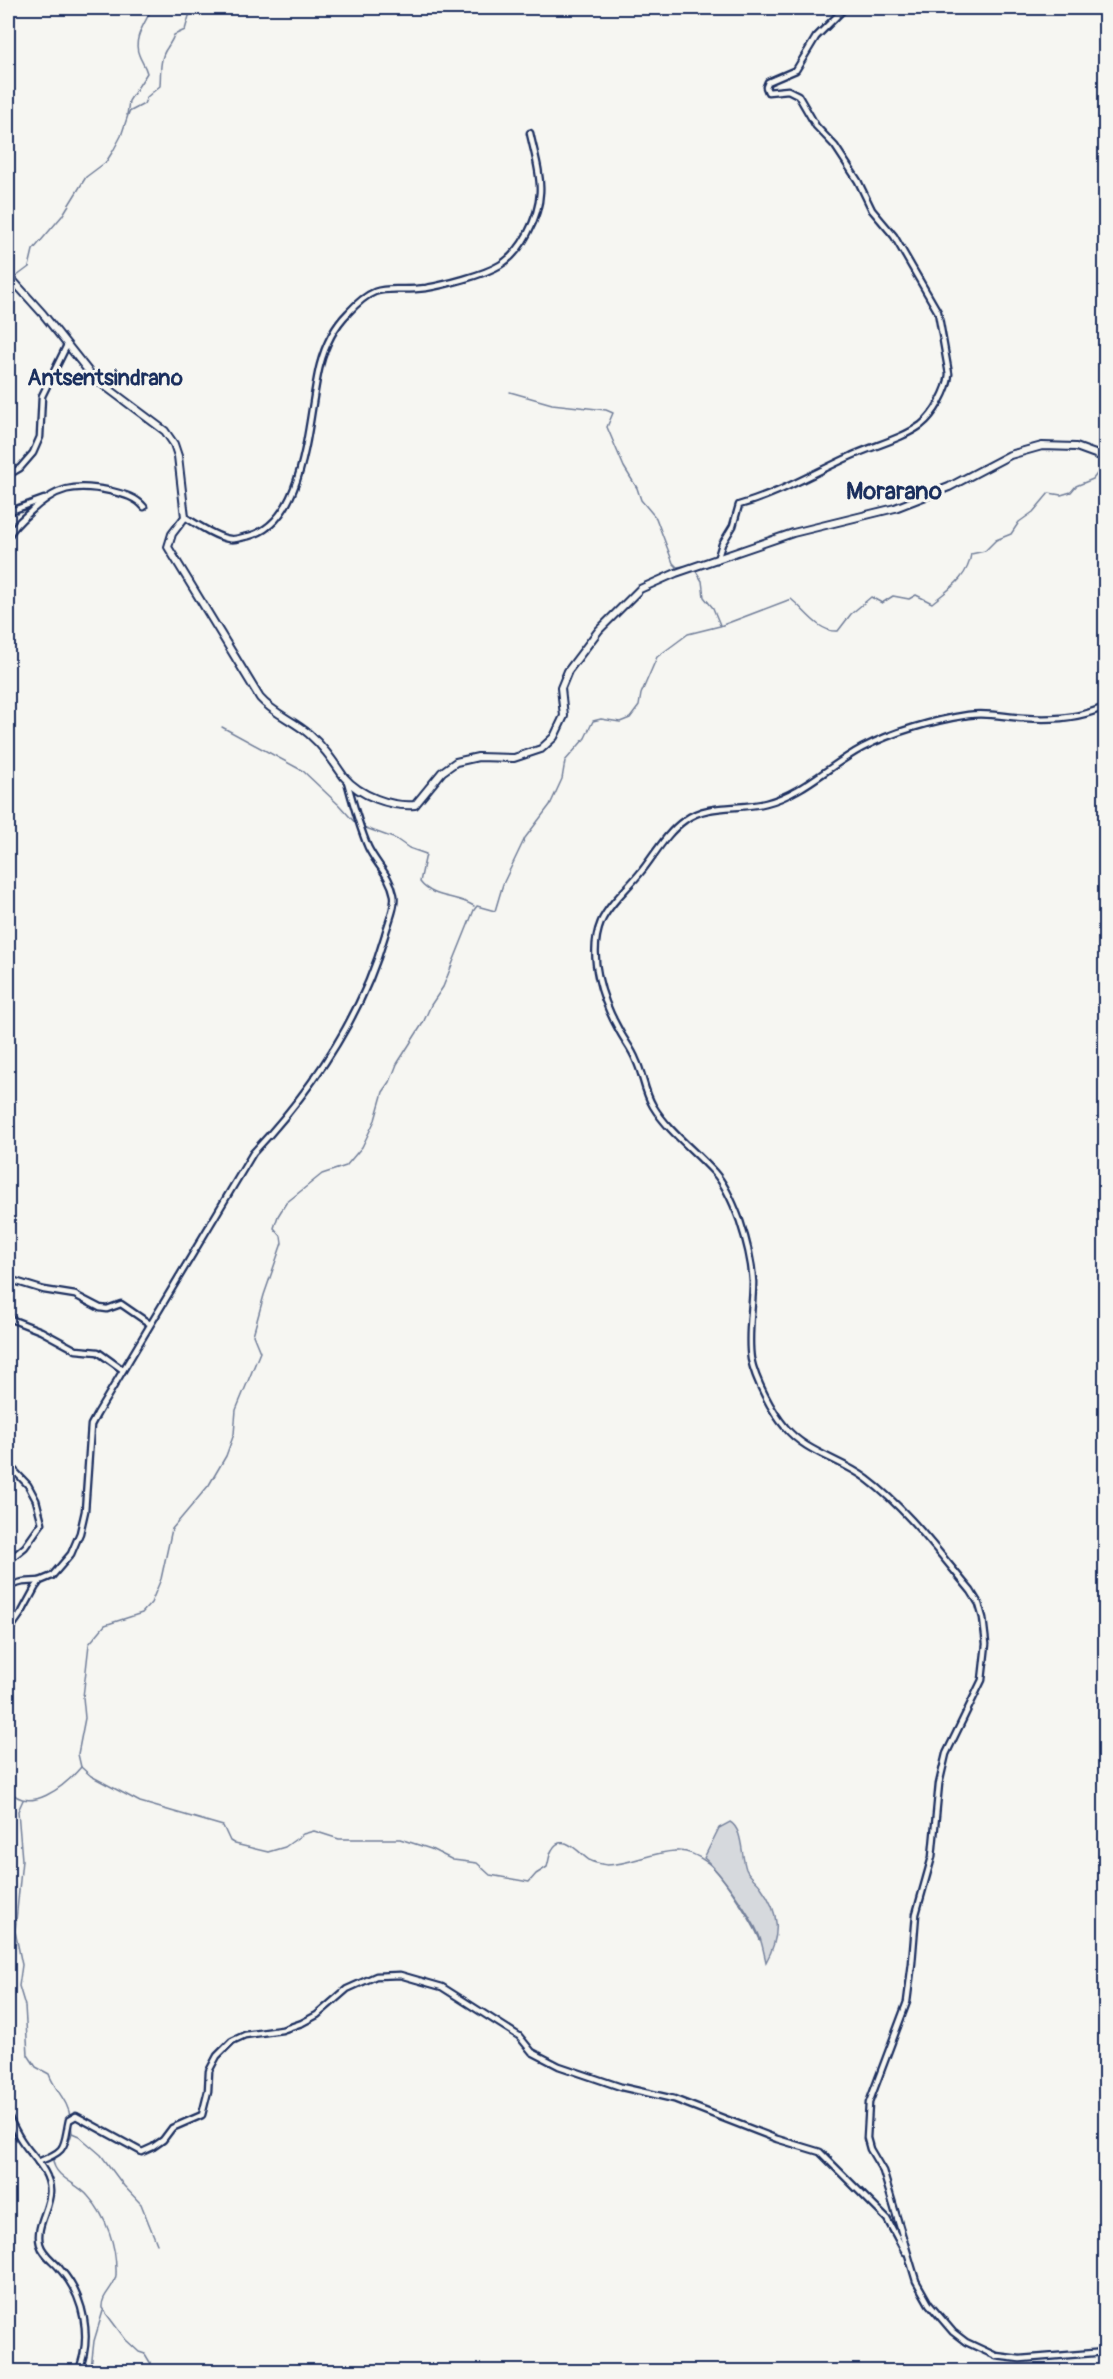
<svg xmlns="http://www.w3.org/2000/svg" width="1113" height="2379" font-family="Pangolin,sans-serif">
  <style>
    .green { fill: #d6d9dd; stroke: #78849e; stroke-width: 1.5 }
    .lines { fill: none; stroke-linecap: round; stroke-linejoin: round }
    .stream { stroke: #717e99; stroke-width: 1.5 }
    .minor-casing { stroke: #1b2f5e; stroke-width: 9 }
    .tertiary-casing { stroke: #1b2f5e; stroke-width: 10 }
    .minor { stroke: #f6f6f2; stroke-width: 4.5 }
    .tertiary { stroke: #f6f6f2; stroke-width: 6 }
    .labels { text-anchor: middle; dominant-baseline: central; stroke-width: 6; stroke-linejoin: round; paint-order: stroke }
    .neighbourhood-label { font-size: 22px; font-weight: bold; fill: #1b2f5e; stroke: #f6f6f2 }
    .quarter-label { font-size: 24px; font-weight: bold; fill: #1b2f5e; stroke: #f6f6f2 }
  </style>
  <rect width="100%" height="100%" fill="#f6f6f2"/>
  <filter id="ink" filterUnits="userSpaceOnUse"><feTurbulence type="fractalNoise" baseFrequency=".0167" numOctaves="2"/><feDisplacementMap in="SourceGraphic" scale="12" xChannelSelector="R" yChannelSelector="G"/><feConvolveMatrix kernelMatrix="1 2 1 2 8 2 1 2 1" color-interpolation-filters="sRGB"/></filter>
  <g filter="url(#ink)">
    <path class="green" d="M730 1822C743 1829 741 1856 746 1869 749 1876 757 1881 761 1887 780 1913 781 1935 766 1962 764 1953 762 1943 759 1935 750 1914 721 1873 704 1858L719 1828Z"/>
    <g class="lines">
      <g class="stream">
        <path d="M127 115 129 101 147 73C145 65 141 61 139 55 132 38 146 22 152 8"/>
        <path d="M13 279 29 267 33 250 62 216 86 177 106 162 113 151 121 136 129 112 144 104 147 97 160 86C161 74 159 59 167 48 170 43 172 41 174 35L185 30 189 16 199 8"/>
        <polyline points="510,392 552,404 606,410 613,413 607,427 624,467 637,488 641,500 656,518 673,563 677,567 691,565"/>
        <polyline points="694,568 702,581 704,597 713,608 720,625"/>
        <polyline points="222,727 303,771 339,805 358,826"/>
        <path d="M363 827 396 839 409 848 426 854 420 882C433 899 457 895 474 906"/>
        <polyline points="1106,1024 1097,1038 1106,1075"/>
        <path d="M8 1789C29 1816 65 1786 81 1767"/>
        <path d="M23 1800 18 1811 22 1860 15 1931 22 1965 19 1986 25 2006 28 2055 36 2067 49 2074C54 2089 69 2102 70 2117"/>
        <path d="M760 1940C753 1922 723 1875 708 1863 699 1856 687 1850 675 1851 652 1852 629 1865 607 1865 601 1864 594 1863 589 1860 579 1853 562 1831 552 1850 549 1855 549 1861 547 1867L536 1874 529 1882 490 1875 477 1863 453 1860 431 1849 400 1839H339L314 1831 303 1834 285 1847 268 1852 235 1844 230 1841 223 1826 140 1802 91 1776 81 1767 78 1754 85 1718 83 1697 89 1644 105 1625 142 1613 151 1603 161 1579 172 1529 209 1485 226 1456 234 1434 236 1410 260 1352 253 1335 264 1295 282 1243 281 1236 274 1228 278 1216 286 1203 322 1174 346 1166 362 1147 375 1120 383 1092 390 1082 397 1064 423 1023 431 1005 443 987 474 910 477 906 495 911 503 884 525 838 550 805 562 779 565 761 585 738 593 721 601 719 620 722 630 718 639 706 641 694 657 657 688 634 720 626 791 599C805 610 819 633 838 631L851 614 871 597 882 603 893 596 909 599 916 595 932 603C949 589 968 578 971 554L985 551 996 540 1011 534 1019 522 1033 512 1049 493 1061 495 1071 492 1076 486 1093 479 1106 462"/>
        <polyline points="71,2122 72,2133 79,2136 101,2155 124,2186 141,2204 157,2244"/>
        <polyline points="64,2149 69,2142 72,2133"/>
        <path d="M56 2156 53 2160C54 2177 78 2184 88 2196 107 2217 117 2247 116 2275 115 2288 101 2294 102 2308L126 2340 139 2352 145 2354 154 2369 163 2372"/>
        <polyline points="96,2372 91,2368 94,2341 103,2311"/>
      </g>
      <defs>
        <g id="minor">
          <polyline points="8,475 20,468 33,453 40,437 42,396 67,345"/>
          <polyline points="8,512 44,499"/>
          <path d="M185 517C196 524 217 538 230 539 234 540 240 538 244 537 308 527 307 415 320 365 325 346 334 327 348 313 379 279 387 293 426 288 444 285 484 275 500 265 522 252 539 217 540 192 541 173 534 152 530 133"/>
          <path d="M8 537C13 527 21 520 29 513 56 487 75 483 111 491 123 494 136 497 144 507"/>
          <path d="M717 560 722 544 733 526 739 505C778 494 812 474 849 457 872 446 900 440 921 425 934 415 948 390 949 374L938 312 894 236 872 210 858 181 835 146 816 126 798 95 788 90 768 92 766 87 768 82 796 70 816 37 845 8"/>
          <path d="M1106 706C1082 718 1050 720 1024 718 1004 717 988 712 968 715 935 720 892 732 862 748 830 765 802 794 766 803 740 810 708 803 685 820 666 833 654 856 640 873 628 888 609 904 601 922 587 956 602 1000 619 1030 624 1040 632 1049 636 1060 643 1074 644 1091 653 1106 668 1131 694 1150 714 1172 726 1185 734 1205 740 1221 746 1239 752 1263 753 1282 753 1308 747 1333 751 1359 755 1379 772 1412 785 1427 806 1453 841 1459 867 1479 908 1510 938 1552 971 1591L979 1604 983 1618 986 1644 982 1680 946 1754 939 1784 932 1857 916 1914 912 1963 907 2002 869 2103 867 2138 870 2149 883 2171 916 2281 929 2304 953 2332 966 2342 996 2356 1020 2359 1106 2352"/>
          <polyline points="8,1279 44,1290 75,1295 100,1308 107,1309 121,1304 150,1324"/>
          <polyline points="8,1318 41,1331 76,1350 98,1352 123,1370"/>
          <polyline points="8,1464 28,1485 36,1500 42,1523 25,1547 8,1561"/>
          <polyline points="8,1586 23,1582 40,1581"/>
          <path d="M8 1632 22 1612 35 1588 40 1581 52 1576 71 1554 80 1533 85 1511 91 1425 97 1414 253 1153C312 1090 361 1019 385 935 388 923 396 907 394 895 390 875 376 864 368 847 359 826 353 803 347 781"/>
          <path d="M8 2116C13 2125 17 2135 24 2144 34 2158 50 2172 50 2191 50 2209 35 2226 40 2244 43 2255 54 2261 60 2269 84 2296 93 2338 78 2372"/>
          <path d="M38 2162C68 2150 63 2148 69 2120L76 2116 142 2152 153 2147 163 2140 172 2128 202 2115 208 2091 209 2071 217 2056 232 2041 245 2035 282 2030 302 2023 317 2015 347 1989 376 1976 400 1975 442 1987 519 2036 532 2052 559 2066 621 2087 674 2099 777 2139 820 2152 887 2219 905 2252"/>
        </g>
        <path id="tertiary" d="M8 275 43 314 93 377 165 431 174 444 178 456 185 517 172 534 168 547 260 698C274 714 293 720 309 734 324 747 333 761 344 777 360 796 391 807 415 805L442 772 456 762 478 757 514 758 541 749 554 737 564 716 561 688 568 671 599 630 640 589 676 573 793 533 895 508 949 487 1010 455 1042 446 1076 447 1106 458"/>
      </defs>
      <use href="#minor" class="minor-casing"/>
      <use href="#tertiary" class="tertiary-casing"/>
      <use href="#minor" class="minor"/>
      <use href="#tertiary" class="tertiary"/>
    </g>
  </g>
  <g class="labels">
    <g class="neighbourhood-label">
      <text x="105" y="378">Antsentsindrano</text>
    </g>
    <g class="quarter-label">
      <text x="894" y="491">Morarano</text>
    </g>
  </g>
  <rect width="1113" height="2379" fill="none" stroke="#f6f6f2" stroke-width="30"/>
  <rect x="15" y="15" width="1083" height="2349" fill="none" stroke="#1b2f5e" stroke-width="2" filter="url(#ink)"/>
</svg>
